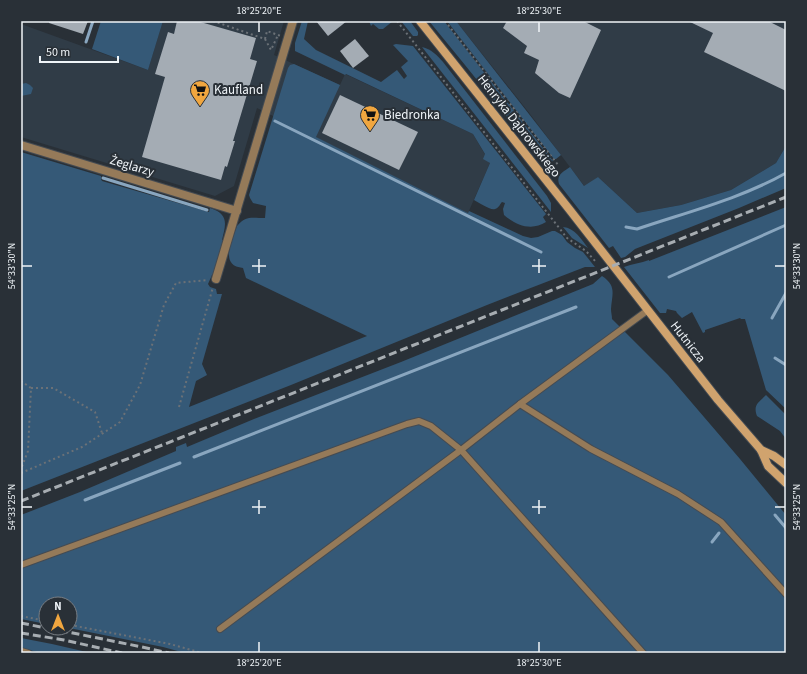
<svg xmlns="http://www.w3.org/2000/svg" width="807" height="674" font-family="'Source Sans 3',sans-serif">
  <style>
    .built { fill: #303c47 }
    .green { fill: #355977 }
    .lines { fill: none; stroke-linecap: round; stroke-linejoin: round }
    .stream { stroke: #89a6bf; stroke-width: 3 }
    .building { fill: #a4acb4 }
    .lane-casing { stroke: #454b52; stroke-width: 8 }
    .street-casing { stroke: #454b52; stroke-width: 10 }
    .secondary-casing { stroke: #454b52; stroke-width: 10 }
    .path { stroke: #6b7177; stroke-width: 2; stroke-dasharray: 2 3; stroke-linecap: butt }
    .lane { stroke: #957a59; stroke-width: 6 }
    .street { stroke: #957a59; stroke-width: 8 }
    .secondary { stroke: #d0a36e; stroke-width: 8 }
    .rail { stroke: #a7adb2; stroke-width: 3; stroke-dasharray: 8 4; stroke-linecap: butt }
    .ticks { fill: none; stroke: #eff4f8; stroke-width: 1.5 }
    .labels { text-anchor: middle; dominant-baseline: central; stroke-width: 4; stroke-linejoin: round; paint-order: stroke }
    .poi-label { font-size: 13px; fill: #eff4f8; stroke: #293037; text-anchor: start }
    .street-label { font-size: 13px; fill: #eff4f8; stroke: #293037 }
    .neatline { fill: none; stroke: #eff4f8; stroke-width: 1.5 }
    .ticks-label { font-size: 10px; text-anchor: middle; fill: #eff4f8 }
  </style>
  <rect width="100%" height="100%" fill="#293037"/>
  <g class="built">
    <polygon points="163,21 284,21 274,55 340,85 345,74 473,134 490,163 468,213 257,108 234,186 215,196 21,137 21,24 148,70"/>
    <polygon points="456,21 786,21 786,146 776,163 731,190 681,205 637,213 598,177 585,187 530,114"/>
  </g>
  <g class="green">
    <polygon points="101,21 163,21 148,70 92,49"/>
    <path d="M302 21H308L304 39 316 50 381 82 397 70 404 79 407 76 401 67 408 61 393 45 396 44 413 46 546 214 543 217 546 222C532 231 517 226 504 215L503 209 505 203 502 202C500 204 499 208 495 209 491 211 478 202 474 200L490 163 483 159 485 154 473 134 346 74 345 75 295 51V43Z"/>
    <polygon points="369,21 393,21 383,29 379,29 373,24 371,26"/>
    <polygon points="401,21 410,21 418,32 418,35 417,36 413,36"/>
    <polygon points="429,21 444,21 553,161 548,163 542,161 465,65"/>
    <polygon points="447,21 456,21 561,155 556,159 554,159"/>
    <path d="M422 47C431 49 437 55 443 62L547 196 551 203V212Z"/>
    <path d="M294 64 340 85 316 137 468 213 469 211 523 236 531 238 538 237 552 231H555L562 235 567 242 575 248 583 252 595 267H585L487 305 291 385 21 491V152L101 176V179L102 181 209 212 210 208C229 214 226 224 222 240L224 241 214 274 212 275 208 284 210 287 216 289 217 294H222L202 364 207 375 196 381 189 407 367 336 246 278 243 268C219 266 232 241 237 226 246 215 252 218 265 218L266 206 253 203 250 198 249 195 288 68 290 65Z"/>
    <polygon points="26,83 30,85 33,88 31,94 21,96 21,84"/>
    <path d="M786 146V188L739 208 635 249 625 257 621 258 613 246 609 248 559 184C556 175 563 172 570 167L584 186 598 177 637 213 681 205 731 190 776 163Z"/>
    <path d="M786 207V409L766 390 745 319H741L740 318 705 330V332L703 333 692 312 682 318 677 313 676 311 667 309 666 313H660L624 267C632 264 641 263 649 260V261Z"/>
    <path d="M563 227C575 228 581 239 588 248L572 238Z"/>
    <path d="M602 276C617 286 612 294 611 309 611 312 612 316 612 319L668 375 740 459 786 515V653H185L163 647 69 628H70V604H46V624L21 619V515L80 492 176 451V447L186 443 187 447 254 419 401 362 593 284Z"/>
    <path d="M766 395 786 415V439L780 431 757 416C753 405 758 403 766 395Z"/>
    <polygon points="21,638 52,644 91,653 41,653 21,648"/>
  </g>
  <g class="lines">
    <g class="stream">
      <polyline points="86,42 93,21"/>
      <polyline points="275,121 541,252"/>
      <polyline points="103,178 207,210"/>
      <path d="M626 227 637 229C687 212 740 199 786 173"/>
      <polyline points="669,277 786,225"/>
      <polyline points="772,318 786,293"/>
      <polyline points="775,358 786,365"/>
      <polyline points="194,457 576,307"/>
      <polyline points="85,500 180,463"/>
      <polyline points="775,515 786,528"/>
      <polyline points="712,542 719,533"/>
    </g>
  </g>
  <g class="building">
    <polygon points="49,21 88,21 83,34 49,23"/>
    <polygon points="177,21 197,21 256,38 250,59 257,61 233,141 235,141 227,167 225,166 221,180 142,157 165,77 155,74 168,32 174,34"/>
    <polygon points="316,21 347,21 328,36"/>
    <polygon points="507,21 583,21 601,30 570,98 559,93 535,73 539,60 524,53 527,46 503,28"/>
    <polygon points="688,21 768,21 786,30 786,91 704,52 713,33"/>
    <polygon points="355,39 369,56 353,68 340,51"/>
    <polygon points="340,95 418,132 399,170 322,133"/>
  </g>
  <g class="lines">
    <defs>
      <g id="lane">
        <polyline points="520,404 591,449 678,494 721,522 786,594"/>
        <polyline points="21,565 407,424 419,421 431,426 461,450 643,653"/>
        <polyline points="220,629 461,450 520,404 648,310"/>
        <polyline points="21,651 28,653"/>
      </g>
      <g id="street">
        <polyline points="21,145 237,211"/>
        <polyline points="216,279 293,21"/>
      </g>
      <g id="secondary">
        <polyline points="420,21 569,209 718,400 761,450 768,466 786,483"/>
        <polyline points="761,450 774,456 786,465"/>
      </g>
    </defs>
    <use href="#lane" class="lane-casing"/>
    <use href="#street" class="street-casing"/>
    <use href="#secondary" class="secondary-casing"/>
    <g class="path">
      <polyline points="213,21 265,39 267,31 281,36"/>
      <polyline points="397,21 567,238 586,251 596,262"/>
      <polyline points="445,21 559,166"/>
      <polyline points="265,39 271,50 278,35"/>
      <polyline points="21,381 31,388 28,451 21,469"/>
      <polyline points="31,388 53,388 95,412 102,433"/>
      <polyline points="179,407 213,287"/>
      <polyline points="21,473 82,447 120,422 140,385 164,305 176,283 208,280"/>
      <polyline points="21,616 46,621"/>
      <polyline points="70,625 170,644 202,653"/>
    </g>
    <use href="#lane" class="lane"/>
    <use href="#street" class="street"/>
    <use href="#secondary" class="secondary"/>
    <g class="rail">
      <polyline points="21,501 180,438 786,197"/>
      <polyline points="21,623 46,628"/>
      <polyline points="48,628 142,647 169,653"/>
      <polyline points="21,633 64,640 122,653"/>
    </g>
  </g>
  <path class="ticks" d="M259 22V32M539 22V32M259 259V273M539 259V273M22 266H32M252 266H266M532 266H546M775 266H785M259 500V514M539 500V514M22 507H32M252 507H266M532 507H546M775 507H785M259 642V652M539 642V652"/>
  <defs>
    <symbol id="supermarket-pin" viewBox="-11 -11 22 30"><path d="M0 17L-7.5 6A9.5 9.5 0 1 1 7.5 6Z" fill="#f0a63f" stroke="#293037"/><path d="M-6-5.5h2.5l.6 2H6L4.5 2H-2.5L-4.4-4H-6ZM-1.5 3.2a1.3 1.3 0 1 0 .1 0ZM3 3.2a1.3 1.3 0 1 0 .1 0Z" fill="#111"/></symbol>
  </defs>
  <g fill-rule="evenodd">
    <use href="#supermarket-pin" x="189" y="79" width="22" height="30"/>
    <use href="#supermarket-pin" x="359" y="104" width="22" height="30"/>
  </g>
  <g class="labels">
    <g class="poi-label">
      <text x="214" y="90">Kaufland</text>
      <text x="384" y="115">Biedronka</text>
    </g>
    <g class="street-label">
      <text transform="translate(519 126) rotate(52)">Henryka Dąbrowskiego</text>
      <text transform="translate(132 166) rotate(17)">Żeglarzy</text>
      <text transform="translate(688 342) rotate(52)">Hutnicza</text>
    </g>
  </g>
  <rect width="807" height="674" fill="none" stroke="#293037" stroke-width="44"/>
  <g transform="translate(58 616)"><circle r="19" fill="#293037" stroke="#787e84"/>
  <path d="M0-3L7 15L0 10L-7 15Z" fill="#f0a63f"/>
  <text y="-6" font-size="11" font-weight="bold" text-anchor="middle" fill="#eff4f8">N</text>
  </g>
  <path d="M40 56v6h78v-6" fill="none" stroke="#eff4f8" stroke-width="2"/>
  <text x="46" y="56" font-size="12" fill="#eff4f8" stroke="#293037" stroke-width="3" paint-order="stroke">50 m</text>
  <rect x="22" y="22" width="763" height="630" class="neatline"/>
  <g class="ticks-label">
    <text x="259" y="14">18°25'20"E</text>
    <text x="539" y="14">18°25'30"E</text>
    <text transform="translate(11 266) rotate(-90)" y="4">54°33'30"N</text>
    <text transform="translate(796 266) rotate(-90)" y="4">54°33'30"N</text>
    <text transform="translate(11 507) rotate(-90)" y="4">54°33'25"N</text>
    <text transform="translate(796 507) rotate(-90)" y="4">54°33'25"N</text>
    <text x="259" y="666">18°25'20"E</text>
    <text x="539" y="666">18°25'30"E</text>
  </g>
</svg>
